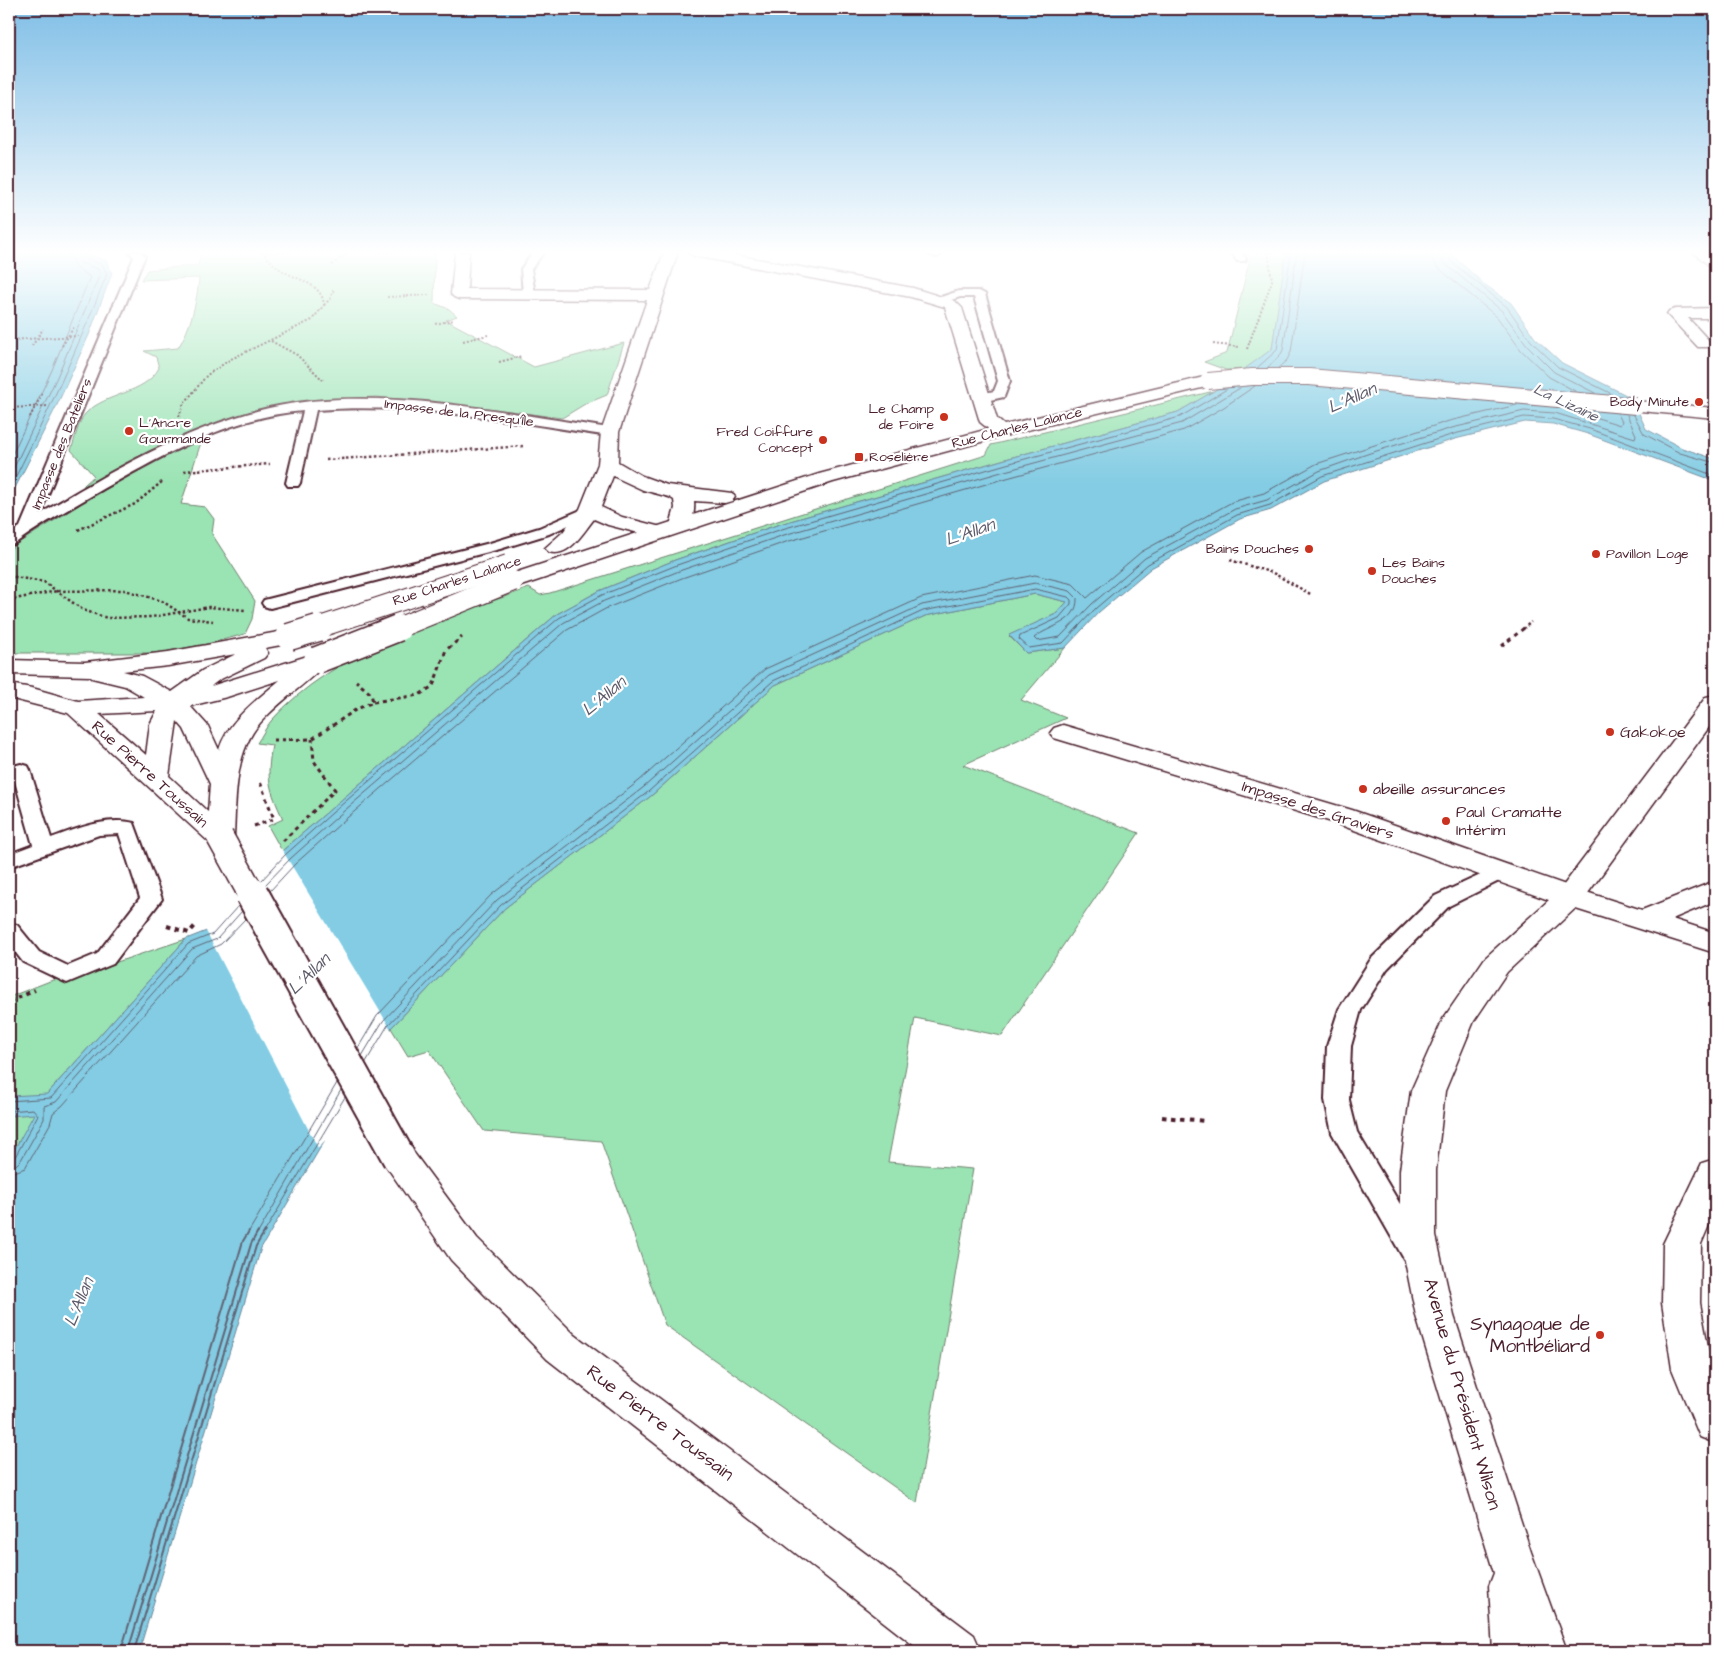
<svg xmlns="http://www.w3.org/2000/svg" width="1724" height="1660" font-family="'Architects Daughter',sans-serif">
  <style>
    .green { fill: #9ae3b3; stroke: #72816f }
    .water { fill: #83cce3; stroke: #6c8799 }
    .pier { fill: #fff }
    .lines { fill: none; stroke-linecap: round; stroke-linejoin: round }
    .shore-far1 { stroke: #616475; stroke-width: 1 }
    .shore { stroke: #616475; stroke-width: 2 }
    .lane-casing { stroke: #4a1f2b; stroke-width: 4 }
    .street-casing { stroke: #4a1f2b; stroke-width: 3 }
    .secondary-casing { stroke: #4a1f2b; stroke-width: 3 }
    .path-far3 { stroke: #4a1f2b; stroke-width: 2; stroke-dasharray: 2 2; stroke-linecap: butt }
    .path-far2 { stroke: #4a1f2b; stroke-width: 2.5; stroke-dasharray: 2.5 2.5; stroke-linecap: butt }
    .path-far1 { stroke: #4a1f2b; stroke-width: 3; stroke-dasharray: 4 4; stroke-linecap: butt }
    .path { stroke: #4a1f2b; stroke-width: 4; stroke-dasharray: 4.5 4.5; stroke-linecap: butt }
    .lane { fill: #fff; fill-rule: evenodd }
    .street { fill: #fff; fill-rule: evenodd }
    .secondary { fill: #fff; fill-rule: evenodd }
    .secondary-bridge-far3-casing { stroke: #4a1f2b; stroke-width: 18; stroke-linecap: butt }
    .secondary-bridge-far2-casing { stroke: #4a1f2b; stroke-width: 22; stroke-linecap: butt }
    .secondary-bridge-far1-casing { stroke: #4a1f2b; stroke-width: 29; stroke-linecap: butt }
    .secondary-bridge-casing { stroke: #4a1f2b; stroke-width: 36; stroke-linecap: butt }
    .secondary-bridge-far3 { stroke: #fff; stroke-width: 16 }
    .secondary-bridge-far2 { stroke: #fff; stroke-width: 20 }
    .secondary-bridge-far1 { stroke: #fff; stroke-width: 26 }
    .secondary-bridge { stroke: #fff; stroke-width: 32 }
    .poi-dot { fill: #c8321e; stroke: #fff; stroke-width: 2 }
    .labels { text-anchor: middle; dominant-baseline: central; stroke-width: 4.5; stroke-linejoin: round; paint-order: stroke }
    .far-poi-label { font-size: 14px; fill: #4a1f2b; stroke: #fff; text-anchor: end }
    .far-street-label { font-size: 14px; fill: #4a1f2b; stroke: #fff }
    .far-water-label { font-size: 15px; font-style: italic; fill: #5e5c6b; stroke: #fff }
    .poi-label { font-size: 16px; fill: #4a1f2b; stroke: #fff; text-anchor: start }
    .street-label { font-size: 16px; fill: #4a1f2b; stroke: #fff }
    .water-label { font-size: 18px; font-style: italic; fill: #5e5c6b; stroke: #fff }
    .near-poi-label { font-size: 19px; fill: #4a1f2b; stroke: #fff; text-anchor: end }
    .near-street-label { font-size: 19px; fill: #4a1f2b; stroke: #fff }
  </style>
  <rect width="100%" height="100%" fill="#fff"/>
  <filter id="ink" filterUnits="userSpaceOnUse"><feTurbulence type="fractalNoise" baseFrequency=".02" numOctaves="2"/><feDisplacementMap in="SourceGraphic" scale="10" xChannelSelector="R" yChannelSelector="G"/><feConvolveMatrix kernelMatrix="1 2 1 2 8 2 1 2 1" color-interpolation-filters="sRGB"/></filter>
  <g filter="url(#ink)">
    <g class="green">
      <path d="M202 252H435L434 303 449 309 457 316 446 320 534 367 624 343 607 395 585 404 562 418 487 408 377 397 328 399 283 404 206 427 181 504 205 507 214 519 212 534 255 601 252 619 245 634 207 644 157 653H9V553L12 547 79 505 84 485 94 476 71 450C75 440 78 422 85 414 106 392 144 395 159 368L156 357 144 351 178 348C191 328 197 301 199 278L141 280 147 270 198 265Z"/>
      <polygon points="1246,252 1286,252 1272,349 1247,369 1226,370 1204,362 1227,353 1250,258"/>
      <path d="M1214 391 1178 412 1002 460 780 524 675 560 599 591 557 614 282 851 268 826 283 819C269 788 266 780 272 745L257 743C262 736 266 727 271 721 335 649 441 620 529 588L540 595 550 593 986 455 991 445Z"/>
      <polygon points="1035,594 1067,602 1056,614 1009,636 1026,653 1065,648 1021,700 1066,718 963,765 1139,833 1002,1036 915,1018 888,1162 973,1169 917,1503 665,1325 601,1141 484,1131 429,1050 408,1056 391,1028 505,908 651,796 775,685 925,616"/>
      <polygon points="186,939 47,1094 9,1159 9,997 50,981 87,972"/>
    </g>
    <g class="water">
      <polygon points="9,252 80,252 106,260 112,273 89,335 57,405 9,500"/>
      <polygon points="1286,252 1449,252 1484,284 1511,303 1535,338 1562,363 1632,398 1646,429 1682,448 1715,459 1715,481 1588,434 1553,424 1525,422 1455,439 1324,481 1271,510 1240,519 1151,568 1099,612 1065,648 1026,653 1009,635 1056,614 1067,602 1035,594 925,616 775,685 651,796 505,908 391,1028 261,1248 139,1651 9,1651 9,1159 34,1114 9,1116 9,1096 47,1094 186,939 209,930 282,851 557,614 599,591 675,560 780,524 1002,460 1178,412 1214,391 1272,349"/>
    </g>
    <polygon class="pier" points="281,848 392,1031 331,1134 318,1148 205,929"/>
    <g class="lines">
      <g class="shore-far1">
        <polyline points="1432,252 1433,260 1437,267 1497,317 1521,350 1549,377 1575,391"/>
        <polyline points="1440,252 1443,262 1502,311 1527,345 1554,372 1595,393"/>
        <polyline points="1446,252 1447,257 1454,264 1507,307 1531,341 1558,367 1612,394"/>
        <polyline points="1257,368 1277,350 1291,252"/>
        <polyline points="1267,368 1280,356 1283,350 1297,252"/>
        <polyline points="1278,368 1287,360 1291,352 1305,252"/>
        <polyline points="1572,410 1620,425 1622,422 1618,414"/>
        <polyline points="1634,415 1644,434 1680,453 1715,463"/>
        <polyline points="9,461 52,370 90,277 75,267 69,252"/>
        <polyline points="9,478 57,377 100,274 98,269 81,263 77,252"/>
        <path d="M9 490C45 419 78 348 107 274L102 264 86 259 83 252"/>
        <polyline points="262,880 285,855 332,813 559,618 602,595 677,565 782,529 1003,465 1180,417 1227,389"/>
        <polyline points="266,884 290,859 337,817 563,623 604,601 679,571 784,535 1005,471 1182,423 1240,388"/>
        <polyline points="270,891 295,864 341,823 567,630 607,608 682,578 786,542 1007,478 1184,430 1224,407 1255,386"/>
        <polyline points="358,1048 377,1016 491,895 639,781 765,669 921,598 1035,575 1073,584 1087,598 1141,552 1232,502 1264,493 1316,464 1449,421 1517,405"/>
        <path d="M362 1056 383 1021 497 900 644 787 769 675 922 605 1035 583 1070 591 1077 598C1078 623 1050 625 1034 638L1037 641 1060 637 1092 604 1145 558 1235 509 1267 500 1319 471 1370 453 1452 428 1524 411 1555 413 1635 438 1636 435 1627 415"/>
        <polyline points="366,1062 388,1025 501,905 648,792 773,681 923,611 1035,589 1068,597 1071,600 1071,604 1059,618 1020,636 1019,639 1029,648 1063,643 1096,608 1148,564 1237,515 1270,505 1322,476 1454,434 1524,417 1553,419 1590,429 1715,476"/>
        <polyline points="9,1101 51,1098 188,944 213,934 238,906"/>
        <polyline points="9,1111 33,1109 38,1115 15,1157 9,1160"/>
        <polyline points="9,1166 16,1165 21,1160 44,1119 44,1106 56,1102 192,949 217,939 242,911"/>
        <polyline points="9,1174 25,1168 50,1124 53,1113 62,1106 196,956 221,944 246,918"/>
        <polyline points="248,1233 337,1083"/>
        <polyline points="258,1233 341,1090"/>
        <polyline points="264,1233 345,1097"/>
      </g>
      <g class="shore">
        <polyline points="121,1651 243,1241 249,1231"/>
        <polyline points="128,1651 251,1244 258,1231"/>
        <polyline points="134,1651 256,1246 265,1231"/>
      </g>
      <defs>
        <g id="lane">
          <path d="M129 252H141L145 256 40 514C111 471 187 427 269 408 373 384 505 413 610 428L617 432 610 436C513 422 415 402 316 410L300 483 298 486H288L286 483 303 411C232 416 165 454 105 488 74 506 43 523 14 544L9 545V534L20 527 134 257Z"/>
          <polygon points="533,252 544,252 531,269 535,294 529,297 523,294 521,269"/>
          <polygon points="923,252 941,252 942,254 937,257"/>
          <polygon points="1231,252 1241,252 1246,259 1245,261 1237,261"/>
          <polygon points="959,291 979,291 985,294 1010,381 1004,397 981,402 975,398 976,395 994,391 998,381 974,297 960,297 942,303 936,300 938,298"/>
          <polygon points="590,506 595,507 597,510 595,513 549,534 500,549 270,608 264,606 262,603 264,600 490,543 539,528"/>
          <path d="M21 764 28 766 30 770 51 838C77 829 106 816 134 823L162 899 113 964 67 983 23 962 9 944V923L17 925 39 952 68 966 97 954 140 898 119 834 99 835 9 867V854L33 845 14 778 9 779V767Z"/>
          <polygon points="1500,866 1507,867 1510,872 1507,877 1449,906 1387,969 1361,1010 1351,1046 1349,1100 1357,1132 1428,1251 1424,1259 1414,1262 1404,1259 1332,1133 1325,1100 1327,1046 1339,1009 1371,959 1435,896"/>
        </g>
        <g id="street">
          <path d="M455 252H469L467 289 650 290 664 252H678L619 432 618 462 642 476 667 485 732 493 735 497 732 501 725 503 694 501C695 510 693 521 687 529L680 531 673 529 670 525 675 508 674 500 669 497 643 490 613 476 601 507 622 517 665 528 668 532 665 536 658 538 608 525 594 519C582 534 569 558 549 552L545 548 563 532 580 509 598 464 601 432 647 300 459 299 454 297 451 294Z"/>
          <polygon points="687,252 719,252 913,288 955,301 962,308 997,419 1011,431 1008,435 1002,436 996,435 980,422 945,307 911,297 694,256"/>
          <polygon points="1715,308 1715,318 1688,318 1712,344 1710,347 1698,347 1667,314 1669,311 1675,309"/>
          <polygon points="1063,725 1352,810 1580,890 1642,910 1715,881 1715,901 1672,919 1715,933 1715,953 1560,904 1332,822 1054,738 1050,733 1054,728"/>
          <polygon points="1715,1159 1715,1211 1701,1244 1700,1303 1712,1369 1715,1377 1715,1443 1700,1437 1672,1369 1662,1303 1663,1244 1702,1163"/>
        </g>
        <g id="secondary">
          <polygon points="1693,252 1710,252 1715,256 1715,267 1710,266"/>
          <polygon points="1208,376 1214,377 1217,381 1214,385 1007,435 833,482 521,586 513,588 505,586 502,581 505,576 819,474 996,427"/>
          <polygon points="1636,401 1715,408 1715,418 1630,410 1627,406 1630,402"/>
          <path d="M289 630 297 632 301 637 297 642 265 648 268 653 264 658 219 680 211 686 317 653 325 655 329 660 325 665 318 667 319 669 315 674C297 690 276 705 260 723 234 753 236 799 234 837L230 843 220 845 210 843 68 713 9 698V684L32 688 78 701 144 697 125 686 92 678 90 676 9 674V660L85 662 168 652ZM236 654 203 670 172 692 142 676 123 671 168 666ZM280 680C258 699 228 720 219 750L208 726 190 706 227 697ZM157 711 150 724 146 755 99 714ZM177 721 184 729 210 784 208 812 169 776Z"/>
          <polygon points="1715,695 1715,719 1580,904 1507,972 1474,1021 1445,1091 1436,1170 1436,1236 1454,1316 1531,1552 1567,1651 1493,1651 1489,1586 1494,1573 1416,1316 1400,1236 1400,1170 1411,1091 1443,1019 1485,958 1560,890 1706,697"/>
          <polygon points="399,1145 411,1149 477,1238 575,1335 974,1635 981,1651 921,1651 547,1359 451,1260 387,1167 381,1158 387,1149"/>
        </g>
      </defs>
      <use href="#lane" class="lane-casing"/>
      <use href="#street" class="street-casing"/>
      <use href="#secondary" class="secondary-casing"/>
      <g class="path-far3">
        <polyline points="332,265 348,252"/>
        <polyline points="387,297 431,295"/>
        <polyline points="324,305 330,299 334,289"/>
        <polyline points="435,324 454,320"/>
        <polyline points="9,334 12,330"/>
        <polyline points="9,340 78,336"/>
        <polyline points="271,341 297,355 323,380"/>
        <polyline points="463,341 488,335"/>
        <polyline points="1213,344 1240,347"/>
        <polyline points="32,346 43,329"/>
        <polyline points="62,346 74,327"/>
        <polyline points="1247,349 1272,281 1268,252"/>
        <polyline points="499,362 522,356"/>
        <polyline points="9,408 49,406"/>
        <polyline points="30,417 42,394"/>
        <path d="M179 417 183 405 207 375 231 359 312 320 324 305C322 282 295 280 280 269 273 264 268 258 262 252"/>
      </g>
      <g class="path-far2">
        <polyline points="326,460 524,446"/>
        <polyline points="184,471 270,464"/>
        <polyline points="78,530 135,504 163,481"/>
        <polyline points="1230,560 1273,573 1312,595"/>
        <polyline points="9,576 44,582 83,610 107,618 152,617 209,607 245,610"/>
        <polyline points="9,600 57,591 125,590 162,601 188,618 213,621"/>
        <polyline points="1523,629 1531,622"/>
      </g>
      <g class="path-far1">
        <polyline points="1502,646 1524,628"/>
        <polyline points="373,702 419,695 433,686 446,650 462,637"/>
        <polyline points="273,740 312,739 357,709 373,702 371,694 356,681"/>
        <polyline points="254,826 274,819 259,779"/>
        <polyline points="283,841 335,790 314,761 312,739"/>
      </g>
      <g class="path">
        <polyline points="167,926 189,933 195,926"/>
        <polyline points="9,1002 35,990"/>
        <polyline points="1162,1117 1206,1121"/>
      </g>
      <use href="#lane" class="lane"/>
      <use href="#street" class="street"/>
      <use href="#secondary" class="secondary"/>
      <defs>
        <polyline id="secondary-bridge-far3" points="1208,381 1252,377 1309,377 1636,406"/>
        <g id="secondary-bridge-far2">
          <polyline points="314,629 508,565"/>
          <polyline points="395,629 513,581"/>
        </g>
        <g id="secondary-bridge-far1">
          <polyline points="289,637 318,628"/>
          <polyline points="317,660 398,628"/>
          <polyline points="220,837 252,895"/>
        </g>
        <polyline id="secondary-bridge" points="252,894 399,1158"/>
      </defs>
      <use href="#secondary-bridge-far3" class="secondary-bridge-far3-casing"/>
      <use href="#secondary-bridge-far2" class="secondary-bridge-far2-casing"/>
      <use href="#secondary-bridge-far1" class="secondary-bridge-far1-casing"/>
      <use href="#secondary-bridge" class="secondary-bridge-casing"/>
      <use href="#secondary-bridge-far3" class="secondary-bridge-far3"/>
      <use href="#secondary-bridge-far2" class="secondary-bridge-far2"/>
      <use href="#secondary-bridge-far1" class="secondary-bridge-far1"/>
      <use href="#secondary-bridge" class="secondary-bridge"/>
    </g>
  </g>
  <linearGradient id="sky" x2="0" y2="1"><stop stop-color="#7fbee6"/><stop offset="0.52" stop-color="#fff"/><stop offset="1" stop-color="#fff" stop-opacity="0"/></linearGradient>
  <rect width="1724" height="485" fill="url(#sky)"/>
  <g class="poi-dot">
    <circle cx="1699" cy="402" r="5"/>
    <circle cx="944" cy="417" r="5"/>
    <circle cx="129" cy="431" r="5"/>
    <circle cx="823" cy="440" r="5"/>
    <rect x="854" y="452" width="10" height="10" rx="2.5"/>
    <circle cx="1309" cy="549" r="5"/>
    <circle cx="1596" cy="554" r="5"/>
    <circle cx="1372" cy="571" r="5"/>
    <circle cx="1610" cy="732" r="5"/>
    <circle cx="1363" cy="789" r="5"/>
    <circle cx="1446" cy="821" r="5"/>
    <circle cx="1600" cy="1335" r="5"/>
  </g>
  <g class="labels">
    <g class="far-poi-label">
      <text x="1689" y="402">Body Minute</text>
      <text x="934" y="409">Le Champ<tspan x="934" dy="16">de Foire</tspan></text>
      <text x="139" y="423" text-anchor="start">L'Ancre<tspan x="139" dy="16">Gourmande</tspan></text>
      <text x="813" y="432">Fred Coiffure<tspan x="813" dy="16">Concept</tspan></text>
      <text x="869" y="457" text-anchor="start">Roselière</text>
      <text x="1299" y="549">Bains Douches</text>
      <text x="1606" y="554" text-anchor="start">Pavillon Loge</text>
      <text x="1382" y="563" text-anchor="start">Les Bains<tspan x="1382" dy="16">Douches</tspan></text>
    </g>
    <g class="far-street-label">
      <text transform="translate(459 413) rotate(7)">Impasse de la Presqu'Île</text>
      <text transform="translate(1017 428) rotate(-14)">Rue Charles Lalance</text>
      <text transform="translate(62 444) rotate(-68)">Impasse des Bateliers</text>
      <text transform="translate(457 581) rotate(-18)">Rue Charles Lalance</text>
    </g>
    <g class="far-water-label">
      <text transform="translate(1566 403) rotate(25)">La Lizaine</text>
    </g>
    <g class="poi-label">
      <text x="1620" y="732">Gakokoe</text>
      <text x="1373" y="789">abeille assurances</text>
      <text x="1456" y="812">Paul Cramatte<tspan x="1456" dy="18">Intérim</tspan></text>
    </g>
    <g class="street-label">
      <text transform="translate(150 774) rotate(42)">Rue Pierre Toussain</text>
      <text transform="translate(1318 810) rotate(18)">Impasse des Graviers</text>
    </g>
    <g class="water-label">
      <text transform="translate(1352 398) rotate(-24)">L'Allan</text>
      <text transform="translate(970 532) rotate(-19)">L'Allan</text>
      <text transform="translate(604 696) rotate(-40)">L'Allan</text>
      <text transform="translate(309 974) rotate(-44)">L'Allan</text>
      <text transform="translate(79 1302) rotate(-68)">L'Allan</text>
    </g>
    <g class="near-poi-label">
      <text x="1590" y="1324">Synagogue de<tspan x="1590" dy="22">Montbéliard</tspan></text>
    </g>
    <g class="near-street-label">
      <text transform="translate(1462 1394) rotate(74)">Avenue du Président Wilson</text>
      <text transform="translate(660 1423) rotate(37)">Rue Pierre Toussain</text>
    </g>
  </g>
  <rect width="1724" height="1660" fill="none" stroke="#fff" stroke-width="30"/>
  <rect x="15" y="15" width="1694" height="1630" fill="none" stroke="#4a1f2b" stroke-width="2" filter="url(#ink)"/>
</svg>
